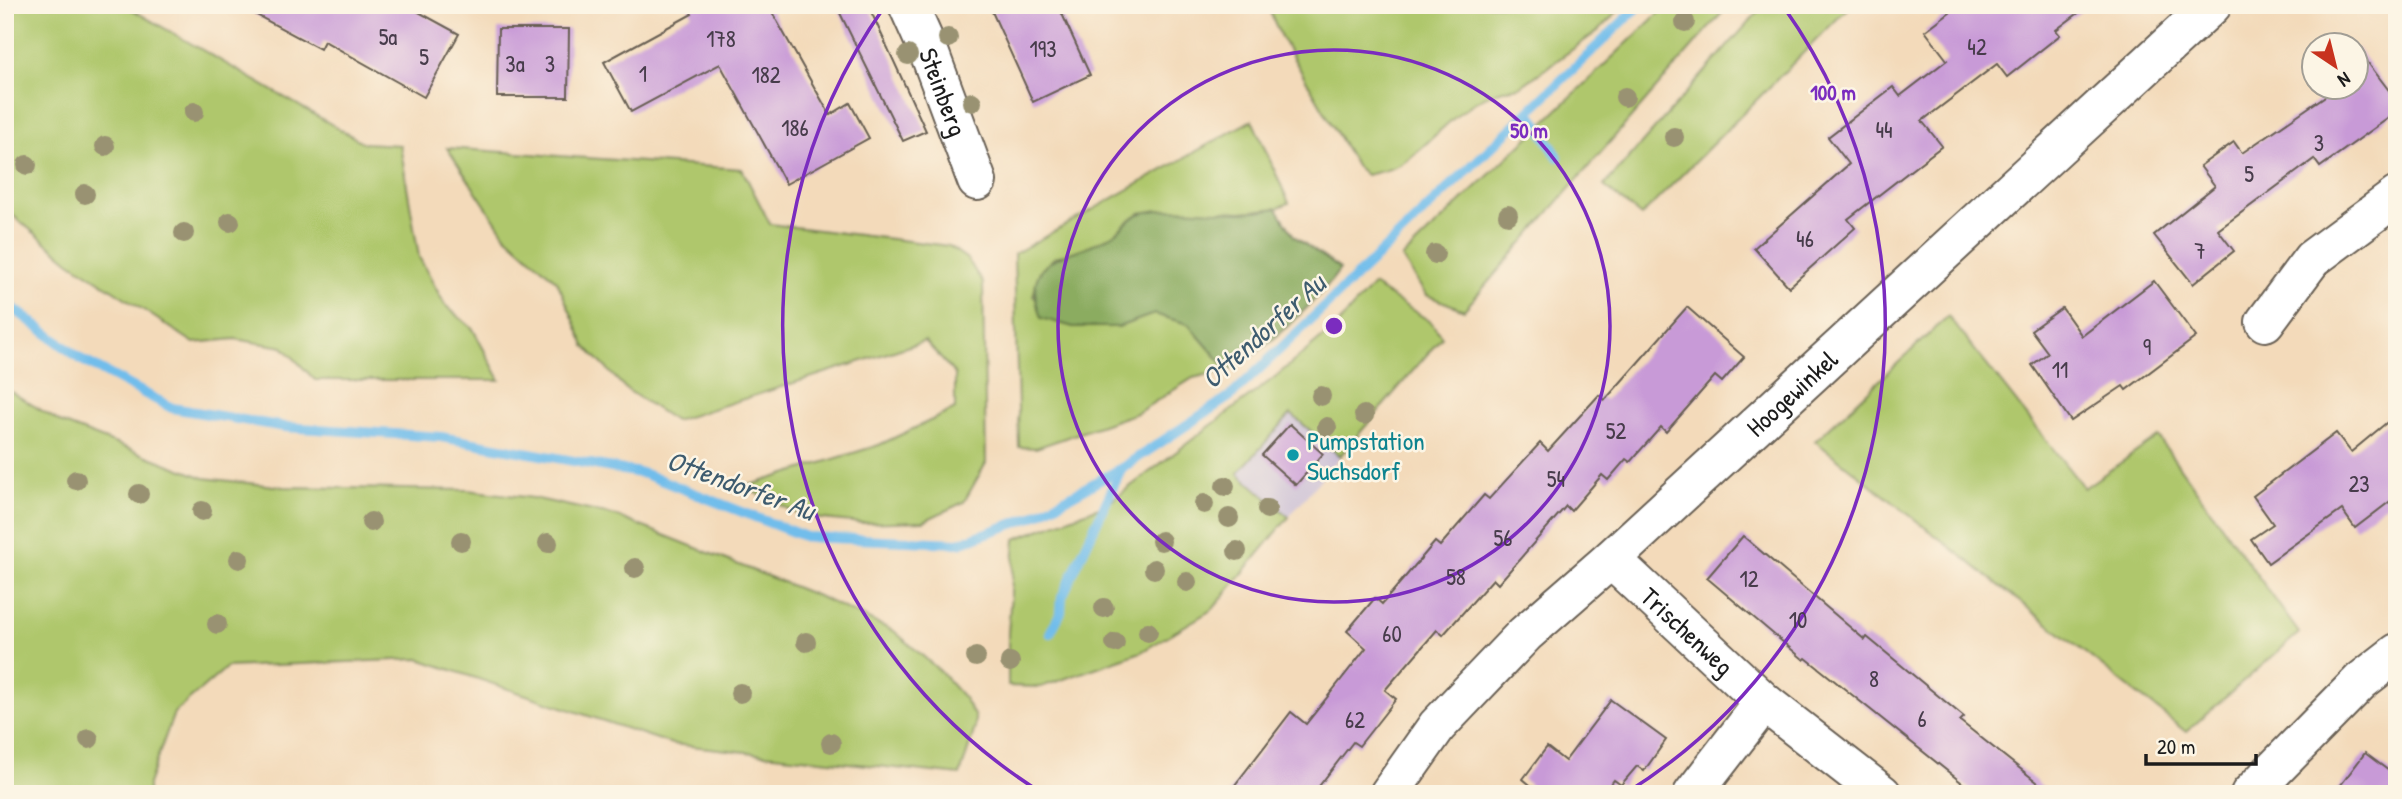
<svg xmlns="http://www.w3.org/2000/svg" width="2402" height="799" font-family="'Patrick Hand',sans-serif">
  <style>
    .industrial { fill: #cbbfd5 }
    .green { fill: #afc76c; stroke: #667244; stroke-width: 2 }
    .forest { fill: #8bac60; stroke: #54643e; stroke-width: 2 }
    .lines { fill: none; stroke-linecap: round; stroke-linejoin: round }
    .stream { stroke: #71bdeb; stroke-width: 10 }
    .building { fill: #c89ad7 }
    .minor-casing { stroke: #675e53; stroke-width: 42 }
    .minor { stroke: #fff; stroke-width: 38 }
    .tree { fill: #999272 }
    .ring { fill: none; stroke: #7b2cbf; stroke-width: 3.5 }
    .culture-dot { fill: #0f9aa8; stroke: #fcf5e5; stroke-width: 2.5 }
    .labels { text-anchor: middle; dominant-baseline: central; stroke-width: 5; stroke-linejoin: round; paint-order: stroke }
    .number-label { font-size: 23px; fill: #473c4b }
    .street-label { font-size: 26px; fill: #1c1c1c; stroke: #fcf5e5 }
    .culture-label { font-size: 26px; fill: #0d838f; stroke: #fcf5e5; text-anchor: start }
    .water-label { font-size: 28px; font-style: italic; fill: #3e5c6f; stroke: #fcf5e5 }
    .centre { fill: #7b2cbf; stroke: #fcf5e5; stroke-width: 3.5 }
    .ring-label { font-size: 21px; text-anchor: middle; font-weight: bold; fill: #7b2cbf; stroke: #fcf5e5; stroke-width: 5; stroke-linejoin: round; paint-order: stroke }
  </style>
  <rect width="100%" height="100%" fill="#fcf5e5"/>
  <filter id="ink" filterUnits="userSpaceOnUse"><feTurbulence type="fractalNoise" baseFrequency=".0143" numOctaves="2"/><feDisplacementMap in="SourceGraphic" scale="14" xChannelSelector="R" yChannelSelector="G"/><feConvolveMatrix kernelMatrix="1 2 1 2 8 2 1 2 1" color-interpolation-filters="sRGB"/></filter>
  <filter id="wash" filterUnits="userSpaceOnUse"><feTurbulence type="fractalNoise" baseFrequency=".00686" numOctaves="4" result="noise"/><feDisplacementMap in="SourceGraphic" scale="28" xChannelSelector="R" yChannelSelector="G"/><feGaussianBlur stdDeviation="1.57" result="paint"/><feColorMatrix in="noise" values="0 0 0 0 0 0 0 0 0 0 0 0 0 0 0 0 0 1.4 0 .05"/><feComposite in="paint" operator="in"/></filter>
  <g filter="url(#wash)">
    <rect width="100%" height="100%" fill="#f3daba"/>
    <polygon class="industrial" points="1291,414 1340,456 1289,517 1238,473"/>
    <g class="green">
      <polygon points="5,5 124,5 364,143 400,145 419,257 445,305 473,329 500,380 315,380 283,347 235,339 194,343 70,262 5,209"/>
      <path d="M1267 5H1624L1598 31 1520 87C1468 91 1441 135 1403 163 1394 170 1377 172 1366 175L1356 166 1280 35Z"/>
      <polygon points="1667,5 1729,5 1464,310 1426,295 1402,258"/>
      <polygon points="1764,5 1851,5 1641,216 1604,186"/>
      <polygon points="1252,120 1289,203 1277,208 1242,212 1171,210 1139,213 1113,235 1084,249 1055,257 1040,271 1033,296 1073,327 1118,327 1154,314 1188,324 1228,370 1193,378 1137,413 1036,448 1019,447 1014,254"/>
      <polygon points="447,148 742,169 770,224 949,246 967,259 983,283 986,463 964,502 924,521 861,523 804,517 744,487 879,445 955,409 955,374 925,341 675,421 626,389 585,346 557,281 505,235"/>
      <polygon points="1373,285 1431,322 1442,337 1340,456 1291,414 1238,473 1289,517 1213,609 1141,652 1041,687 1008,686 1008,633 1015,539 1107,504 1275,377 1336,326"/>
      <polygon points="1948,316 2084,488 2158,437 2299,633 2186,732 1815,441"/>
      <polygon points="5,388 62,423 204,478 284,487 467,490 533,498 616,516 820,597 894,631 940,671 964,698 975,717 975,728 960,775 672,744 419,659 227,667 174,713 148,784 148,794 5,794"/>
    </g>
    <path class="forest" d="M1277 208 1294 236 1340 269C1321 297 1259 358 1228 370L1188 324 1154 314 1118 327H1073L1041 318C1017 251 1072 260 1112 235 1122 229 1131 215 1142 213 1173 205 1208 212 1240 212 1252 212 1265 210 1277 208Z"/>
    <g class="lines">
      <g class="stream">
        <polyline points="1530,112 1558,157"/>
        <polyline points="5,302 82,360 172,408 285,427 441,437 645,474 806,537 959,543 1032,517 1122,468 1232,395 1640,5"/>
        <polyline points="1050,633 1061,612 1062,597 1122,468"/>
      </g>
    </g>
    <g id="blocks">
      <g class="building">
        <polygon points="238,5 406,5 459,34 424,97 324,41 320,49"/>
        <polygon points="687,5 768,5 830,115 850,103 869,138 786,184 720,64 631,112 604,62 692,14"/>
        <polygon points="836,5 868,5 926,131 903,141"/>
        <polygon points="989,5 1058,5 1090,75 1033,102"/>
        <polygon points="1959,5 2089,5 2056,30 2060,35 2007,77 1997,64 1922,121 1942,146 1848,219 1855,228 1789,287 1754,248 1849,164 1828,137 1893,87 1900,96 1947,60 1925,31"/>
        <polygon points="498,29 569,29 568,97 497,97"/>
        <polygon points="2356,47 2397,101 2397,112 2320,167 2314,159 2218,230 2234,251 2193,284 2154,235 2215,186 2200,166 2234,142 2242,153 2337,88 2356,88"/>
        <polygon points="2154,281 2196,337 2126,390 2123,386 2071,421 2032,365 2048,353 2031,330 2062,308 2082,336"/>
        <polygon points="1687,307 1744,357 1722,382 1715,376 1666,432 1661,427 1630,462 1626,459 1608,480 1602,475 1571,511 1566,506 1498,584 1493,579 1443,635 1437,630 1385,690 1396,699 1359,746 1353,742 1313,794 1228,794 1291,712 1306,724 1366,648 1347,631 1375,598 1382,604 1435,542 1440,546 1484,495 1489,499 1540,443 1548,451 1599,395 1605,400"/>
        <polygon points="2397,414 2397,496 2355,528 2342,510 2268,563 2251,539 2273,524 2253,496 2336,433 2351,452"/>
        <polygon points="1290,424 1323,454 1296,485 1262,455"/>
        <polygon points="1743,536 1865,640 1867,637 1964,717 1960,721 2052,794 1976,794 1806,658 1804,660 1707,578"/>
        <polygon points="1611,700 1666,740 1644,771 1637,766 1621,785 1614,780 1605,792 1608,794 1541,794 1523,779 1547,747 1565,761"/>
        <polygon points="2365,753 2397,777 2397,794 2334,794"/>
      </g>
    </g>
  </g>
  <g filter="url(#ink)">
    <use href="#blocks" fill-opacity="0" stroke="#675e53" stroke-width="2"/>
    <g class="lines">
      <defs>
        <g id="minor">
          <path id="s1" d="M908 5 929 52 977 181"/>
          <polyline points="2265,322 2312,259 2397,196"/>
          <path id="s2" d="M1611 559 1764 702 1882 794"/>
          <path id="s3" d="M1389 794 1437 726 1525 634 1611 559 2212 5"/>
          <polyline points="1693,794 1764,702"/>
          <polyline points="2250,794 2361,681 2397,653"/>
        </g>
      </defs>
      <use href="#minor" class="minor-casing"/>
      <use href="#minor" class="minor"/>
    </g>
    <g class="tree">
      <circle cx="1685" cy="22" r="10"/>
      <circle cx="948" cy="38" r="10"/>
      <circle cx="908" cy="55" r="10"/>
      <circle cx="1625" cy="97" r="10"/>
      <circle cx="972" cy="102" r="10"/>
      <circle cx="194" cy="112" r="10"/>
      <circle cx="1674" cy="137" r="10"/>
      <circle cx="105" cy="146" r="10"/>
      <circle cx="27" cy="165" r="10"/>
      <circle cx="85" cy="194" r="10"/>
      <circle cx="1508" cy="215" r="10"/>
      <circle cx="230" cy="222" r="10"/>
      <circle cx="184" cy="233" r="10"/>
      <circle cx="1435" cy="254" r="10"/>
      <circle cx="1321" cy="396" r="10"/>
      <circle cx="1364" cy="415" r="10"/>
      <circle cx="1327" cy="427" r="10"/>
      <circle cx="76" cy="480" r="10"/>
      <circle cx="1225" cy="486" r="10"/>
      <circle cx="139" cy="494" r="10"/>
      <circle cx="1204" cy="504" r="10"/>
      <circle cx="1267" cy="509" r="10"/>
      <circle cx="202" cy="511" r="10"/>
      <circle cx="1229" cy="518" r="10"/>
      <circle cx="371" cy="522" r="10"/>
      <circle cx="461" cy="541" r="10"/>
      <circle cx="1161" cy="541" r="10"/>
      <circle cx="548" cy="543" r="10"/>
      <circle cx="1237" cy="551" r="10"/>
      <circle cx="239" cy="559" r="10"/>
      <circle cx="635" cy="568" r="10"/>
      <circle cx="1154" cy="569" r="10"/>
      <circle cx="1187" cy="582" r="10"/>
      <circle cx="1104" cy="608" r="10"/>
      <circle cx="217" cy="624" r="10"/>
      <circle cx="1148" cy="632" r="10"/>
      <circle cx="806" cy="642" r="10"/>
      <circle cx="1115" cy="643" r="10"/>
      <circle cx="976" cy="657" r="10"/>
      <circle cx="1010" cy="662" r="10"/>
      <circle cx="740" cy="693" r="10"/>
      <circle cx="89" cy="739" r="10"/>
      <circle cx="831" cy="743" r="10"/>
    </g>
  </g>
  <g class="ring">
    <circle cx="1334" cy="326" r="276"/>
    <path d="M1042 793A551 551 0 0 1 885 6M1783 6A551 551 0 0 1 1626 793"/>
  </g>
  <circle class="culture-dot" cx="1293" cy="455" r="7"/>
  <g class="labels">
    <g class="number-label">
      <text x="388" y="36">5a</text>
      <text x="721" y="38">178</text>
      <text x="1977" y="46">42</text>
      <text x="1043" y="48">193</text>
      <text x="424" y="56">5</text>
      <text x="515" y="63">3a</text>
      <text x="550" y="63">3</text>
      <text x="643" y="73">1</text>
      <text x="766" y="74">182</text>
      <text x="795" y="127">186</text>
      <text x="1884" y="129">44</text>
      <text x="2319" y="142">3</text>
      <text x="2249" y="173">5</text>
      <text x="1805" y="238">46</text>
      <text x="2200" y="250">7</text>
      <text x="2147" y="346">9</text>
      <text x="2060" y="369">11</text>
      <text x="1616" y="430">52</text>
      <text x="1556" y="478">54</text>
      <text x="2359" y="483">23</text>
      <text x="1503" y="537">56</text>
      <text x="1456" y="576">58</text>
      <text x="1749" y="578">12</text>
      <text x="1798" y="619">10</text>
      <text x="1392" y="633">60</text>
      <text x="1874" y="678">8</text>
      <text x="1922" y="718">6</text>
      <text x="1355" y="719">62</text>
    </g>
    <g class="street-label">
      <text stroke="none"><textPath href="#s1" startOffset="94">Steinberg</textPath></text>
      <text stroke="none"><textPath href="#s3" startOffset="570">Hoogewinkel</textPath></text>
      <text stroke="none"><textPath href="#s2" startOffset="105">Trischenweg</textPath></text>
    </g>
    <g class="culture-label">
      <text x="1307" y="440">Pumpstation<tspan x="1307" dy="30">Suchsdorf</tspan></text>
    </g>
    <g class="water-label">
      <text transform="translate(1263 331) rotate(-42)">Ottendorfer Au</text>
      <text transform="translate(741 485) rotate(20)">Ottendorfer Au</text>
    </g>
  </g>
  <circle cx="1334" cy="326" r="10" class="centre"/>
  <g class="ring-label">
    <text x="1833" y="100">100 m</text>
    <text x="1529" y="138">50 m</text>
  </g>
  <rect width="2402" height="799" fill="none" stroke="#fcf5e5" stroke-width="28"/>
  <g transform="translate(2335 66) rotate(145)"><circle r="33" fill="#fcf5e5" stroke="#a29e95" stroke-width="2"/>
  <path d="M0-5L12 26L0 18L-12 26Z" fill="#c8321e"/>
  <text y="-10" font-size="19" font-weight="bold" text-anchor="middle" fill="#1c1c1c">N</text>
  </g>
  <path d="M2146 754v10h110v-10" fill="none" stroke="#1c1c1c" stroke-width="3.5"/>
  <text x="2157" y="754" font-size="21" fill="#1c1c1c" stroke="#fcf5e5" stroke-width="5" paint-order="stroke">20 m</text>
</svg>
